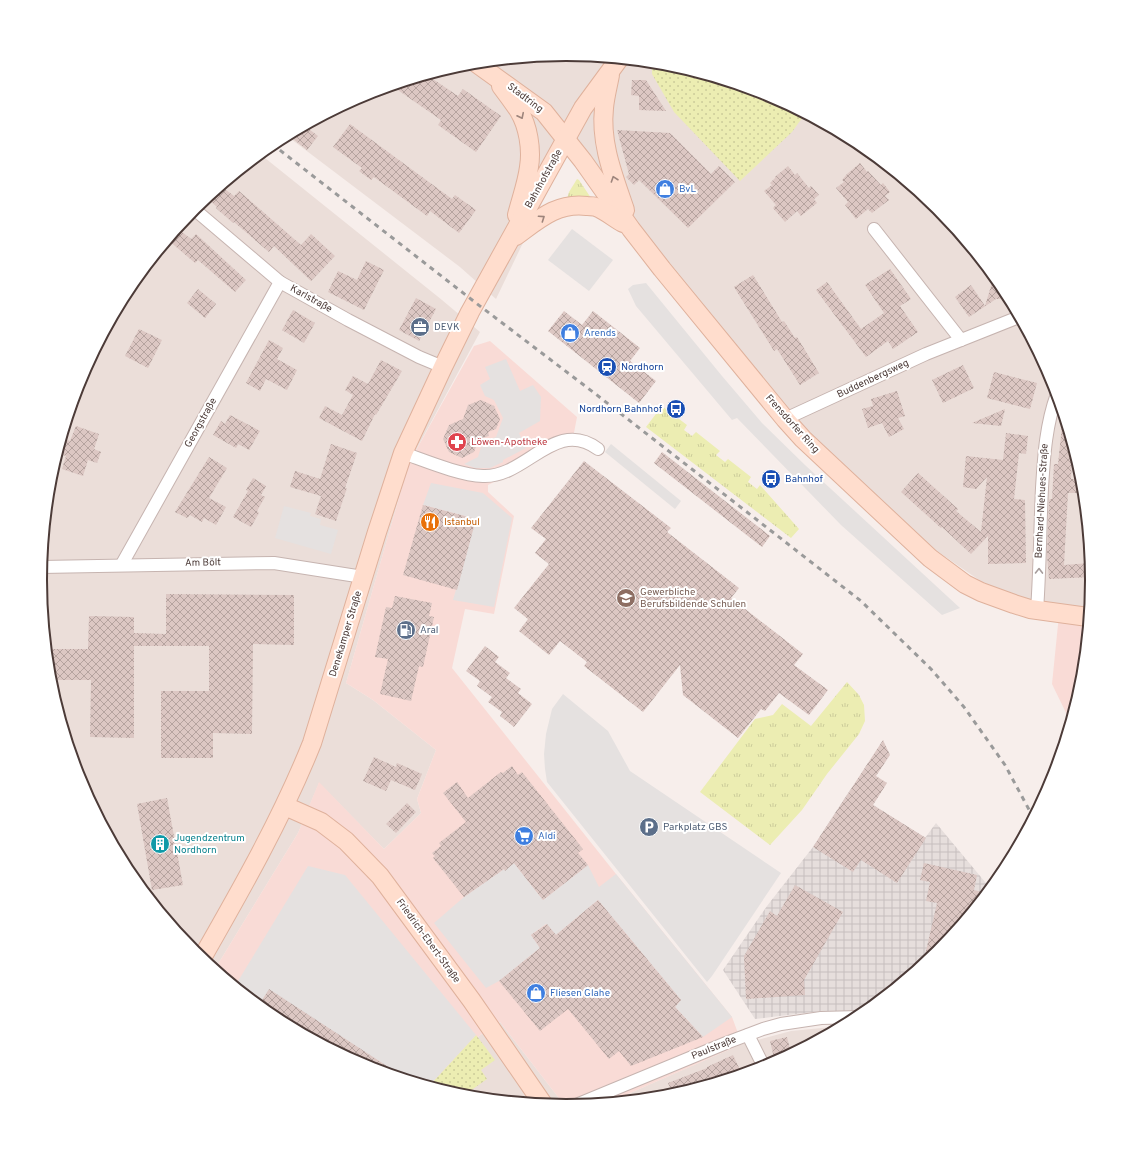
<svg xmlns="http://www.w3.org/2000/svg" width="1132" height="1160" font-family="Overpass,sans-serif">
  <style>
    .residential { fill: #ebded9 }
    .commercial { fill: #f9dbd6 }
    .industrial { fill: url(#industrial-grid) }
    .grass { fill: url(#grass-tufts) }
    .park { fill: url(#park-dots) }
    .parking { fill: #e5e1e0 }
    .building { fill: url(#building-cross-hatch) }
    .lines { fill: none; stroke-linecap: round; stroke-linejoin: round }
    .street-casing { stroke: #c6b4b0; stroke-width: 14 }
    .secondary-casing { stroke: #dfb19c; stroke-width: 20 }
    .street { stroke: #fff; stroke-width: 12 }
    .secondary { stroke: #ffddcd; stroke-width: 18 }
    .rail { stroke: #9a9a9a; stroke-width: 3; stroke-dasharray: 5 5; stroke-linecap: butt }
    .oneway { stroke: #9d847b }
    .oneway2 { stroke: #a69d9c }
    .labels { text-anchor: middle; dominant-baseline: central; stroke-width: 4; stroke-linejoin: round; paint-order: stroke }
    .street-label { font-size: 10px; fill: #4c3b38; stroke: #fff }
    .shop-label { font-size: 10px; fill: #366cbe; stroke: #fff; text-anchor: start }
    .service-label { font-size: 10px; fill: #4e5e75; stroke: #fff; text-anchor: start }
    .transit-label { font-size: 10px; fill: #164399; stroke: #fff; text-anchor: start }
    .health-label { font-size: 10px; fill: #be3a42; stroke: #fff; text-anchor: start }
    .food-label { font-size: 10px; fill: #c56008; stroke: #fff; text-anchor: start }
    .education-label { font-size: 10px; fill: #785e54; stroke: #fff; text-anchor: start }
    .culture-label { font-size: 10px; fill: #0d838f; stroke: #fff; text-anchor: start }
    .rim { fill: none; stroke: #4c3b38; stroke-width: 2 }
  </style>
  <defs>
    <pattern id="industrial-grid" width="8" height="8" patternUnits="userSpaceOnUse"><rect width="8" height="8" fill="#e6dedc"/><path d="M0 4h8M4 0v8" fill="none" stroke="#c7bfbe"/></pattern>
    <pattern id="grass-tufts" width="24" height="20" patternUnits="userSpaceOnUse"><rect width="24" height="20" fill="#ecedb2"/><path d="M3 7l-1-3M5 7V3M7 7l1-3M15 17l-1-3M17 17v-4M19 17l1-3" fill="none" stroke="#cccc9a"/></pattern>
    <pattern id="park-dots" width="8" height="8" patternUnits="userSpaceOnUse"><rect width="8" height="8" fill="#ecedb2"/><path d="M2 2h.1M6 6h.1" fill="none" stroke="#cccc9a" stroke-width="1.8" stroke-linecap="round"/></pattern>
    <pattern id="building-cross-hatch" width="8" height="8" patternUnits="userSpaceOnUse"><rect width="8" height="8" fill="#dcc7c3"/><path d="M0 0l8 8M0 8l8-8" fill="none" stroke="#b5a39f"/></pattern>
  </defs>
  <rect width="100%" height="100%" fill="#f7eeeb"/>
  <g class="residential">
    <polygon points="566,54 669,64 768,94 858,143 938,208 1003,288 1052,379 1082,478 1092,580 1089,611 1001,595 915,536 809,439 568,149 496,299 460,267 287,136 365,94 464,64"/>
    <polygon points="260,154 442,300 480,332 409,463 346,683 373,700 436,750 417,799 421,813 384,849 319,783 298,833 215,969 194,952 129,872 80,781 50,682 40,580 50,477 80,378 129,288 194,208"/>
    <polygon points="500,1022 565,1106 463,1096 430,1086 479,1036"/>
    <polygon points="842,1026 767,1066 668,1096 612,1101 742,1044 791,1031"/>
  </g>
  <g class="commercial">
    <polygon points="490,341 577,417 572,443 488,485 488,492 514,516 494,614 465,609 452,668 616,874 732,1017 742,1044 612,1101 565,1106 500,1022 479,1036 430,1086 364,1066 274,1017 215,969 298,833 319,782 384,849 421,813 417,799 436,750 373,700 346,683 409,463 474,346"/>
    <polygon points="1060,605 1089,611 1082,683 1070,721 1052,684"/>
  </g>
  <polygon class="industrial" points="850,790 925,838 936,823 990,888 938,952 866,1011 821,1011 755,1019 723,970 767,906 813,847"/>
  <g class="grass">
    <polygon points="577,179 579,180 593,201 567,199 569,192"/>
    <polygon points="662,406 687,425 684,430 692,436 696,432 720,451 716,455 725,462 728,459 751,477 748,482 757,489 760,485 799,529 791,538 646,427"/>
    <polygon points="847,682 859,695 864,705 865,721 859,734 827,774 802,810 770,845 700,792 755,719 773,715 782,704 811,726"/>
  </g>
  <g class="park">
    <polygon points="654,63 669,64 768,94 805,114 792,132 740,181 674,112 652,74 652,68"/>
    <polygon points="476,1035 495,1060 481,1070 487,1079 463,1096 429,1086"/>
  </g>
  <g class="parking">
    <polygon points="566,54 577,55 572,62 534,61 534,57"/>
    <polygon points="572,229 613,260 589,291 548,260"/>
    <polygon points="646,283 722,376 762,423 805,465 960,608 942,615 841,525 737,418 732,420 636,306 628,289 633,285"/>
    <polygon points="506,359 520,391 533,385 541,397 540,421 519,433 526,448 503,460 503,462 490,468 475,468 464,464 478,457 483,441 496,437 503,418 494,400 485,396 480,385 490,379 485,367"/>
    <polygon points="611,444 681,501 675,509 605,452"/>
    <polygon points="431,483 483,493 512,518 494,607 453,600 476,519 423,505"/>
    <polygon points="284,506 311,513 310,516 321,519 320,525 338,530 331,554 275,538"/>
    <polygon points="563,694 608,731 630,771 781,873 712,976 707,982 547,782 545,769 544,754 546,734 552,709"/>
    <polygon points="514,863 543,900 588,865 599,887 616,874 732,1017 703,1037 675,1007 681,1000 598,900 556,935 546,924 531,935 540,948 499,981 486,988 434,923 464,897 504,869 505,870"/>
    <polygon points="308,866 345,875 476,1035 429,1086 405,1078 269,990 259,1005 235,986"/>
  </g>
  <g class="building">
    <polygon points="427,75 458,96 463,89 501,116 476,152 438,125 441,120 392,86"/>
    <polygon points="632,80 646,80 666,111 639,110 639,96 631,95"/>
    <polygon points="350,124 452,199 455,195 476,210 459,233 430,211 427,216 374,177 371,180 359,171 362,168 333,147"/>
    <polygon points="305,126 318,136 307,150 288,135"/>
    <polygon points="617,130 670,133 711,174 719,166 735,182 688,228 639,180 634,185 626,177 629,174"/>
    <polygon points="860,163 867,172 868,171 881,185 883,183 890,192 885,196 889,200 872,213 868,209 856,219 845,205 848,202 836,188 844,182 842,180 847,174"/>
    <polygon points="788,166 795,175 797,173 809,188 811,186 819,195 814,199 817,203 801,216 797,211 785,222 773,208 776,205 764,191 772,185 770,183 775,178 775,177"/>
    <polygon points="221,186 234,196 239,191 301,245 311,234 335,256 311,281 274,246 269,252 234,222 233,223 216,208 217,207 207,198"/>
    <polygon points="177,228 191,239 196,234 246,280 235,292 198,260 195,263 168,240"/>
    <polygon points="366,261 384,270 364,310 328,292 338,271 357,280"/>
    <polygon points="890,269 911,299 900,306 918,332 893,349 888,341 866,357 816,290 827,282 861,329 884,313 865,285"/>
    <polygon points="753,275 782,322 784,321 795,338 797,337 819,373 800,385 777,349 774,351 734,287"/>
    <polygon points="994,276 1003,288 1009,299 996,299 969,317 955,297 971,285 985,306"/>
    <polygon points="198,289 216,304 205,318 187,303"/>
    <polygon points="416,298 436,309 419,341 399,330"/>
    <polygon points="293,310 315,323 304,343 282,330"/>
    <polygon points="564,311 582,325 593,311 640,348 630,361 656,381 639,403 548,331"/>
    <polygon points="139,329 162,340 148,368 125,356"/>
    <polygon points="269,340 283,348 277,359 297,370 287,390 266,379 260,391 246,383"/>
    <polygon points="381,360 402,371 376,415 375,414 362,441 319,418 325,406 342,415 353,395 345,390 353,376 368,384"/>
    <polygon points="963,365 974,388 943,403 932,380"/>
    <polygon points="994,372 1037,383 1030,409 987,398"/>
    <polygon points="897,391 905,416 898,418 904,429 889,437 882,423 868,428 862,409 873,406 871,399"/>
    <polygon points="481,400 494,406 500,419 496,429 488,432 489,436 479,439 474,452 462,458 449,452 443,439 449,425 463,419 468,405"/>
    <polygon points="1005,409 1001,426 972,423"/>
    <polygon points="230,415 260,431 249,450 238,444 236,448 213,435 221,421 225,424"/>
    <polygon points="1063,416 1073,447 1071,479 1081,479 1080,493 1068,493 1064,565 1090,563 1092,577 1049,579 1047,555 1049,501 1050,499 1052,499 1054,464 1058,464"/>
    <polygon points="76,426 99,434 94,449 101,452 97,463 88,460 83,476 62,469 66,456 60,454 65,439 70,441"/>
    <polygon points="1006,433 1028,436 1026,454 1019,453 1014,499 1025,500 1026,563 988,564 988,536 971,554 942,527 941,528 901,492 918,473 958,509 956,511 981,532 987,477 976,489 963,487 966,456 1003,460"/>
    <polygon points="331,444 357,453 345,488 347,488 336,521 315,514 321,496 290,487 295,471 320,479"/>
    <polygon points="662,452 770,536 762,547 654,463"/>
    <polygon points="209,457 227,468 209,498 226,507 216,525 204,518 202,522 190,515 187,518 175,512"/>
    <polygon points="584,461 671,528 667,532 739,588 731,598 803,654 794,665 828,690 809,715 779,693 765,711 761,709 738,738 683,695 680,665 643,712 584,666 587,662 560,641 549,655 519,631 528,619 514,608 549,564 535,553 546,539 531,528"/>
    <polygon points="253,478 266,486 261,495 265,497 257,511 259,513 251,527 233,517 248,491 246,490"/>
    <polygon points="423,505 476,519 457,590 403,575"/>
    <polygon points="166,594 294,595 294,645 253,644 252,734 213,733 213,758 161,758 161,691 209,691 209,646 134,646 134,738 90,737 91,680 50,680 47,649 88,649 89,616 134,617 134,633 166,634"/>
    <polygon points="395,596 432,603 429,616 434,617 423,667 419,666 411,701 380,694 388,659 375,657 386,607 392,608"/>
    <polygon points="485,646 499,657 495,662 510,673 506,678 521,689 518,693 532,704 514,727 500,716 502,712 488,702 492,697 477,686 480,681 466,671"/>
    <polygon points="883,740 890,755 876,776 887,783 873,805 926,838 897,883 861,860 853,872 813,847"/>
    <polygon points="374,757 396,767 397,763 422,774 415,790 391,780 386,791 363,781"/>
    <polygon points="512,766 518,775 522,772 583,849 578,853 588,865 543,900 514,863 505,871 504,869 464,897 433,858 435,856 432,853 441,846 439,843 466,822 443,793 457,782 468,798 501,772 503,773"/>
    <polygon points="167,798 183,885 152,890 137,804"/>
    <polygon points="407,803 416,812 396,833 386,824"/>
    <polygon points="924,863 977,875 974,890 986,893 938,952 923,964 937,903 926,901 930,882 920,880"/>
    <polygon points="795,885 843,912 804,980 805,995 746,999 744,956 770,911 777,916"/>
    <polygon points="598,900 681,1000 675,1007 703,1037 631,1066 619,1051 609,1059 568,1009 540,1031 499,981 540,948 531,935 547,924 556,935"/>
    <polygon points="269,989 396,1072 394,1075 364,1066 274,1017 259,1005"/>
    <polygon points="787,1037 791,1053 775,1062 770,1041"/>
    <polygon points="733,1055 742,1074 722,1080 721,1078 709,1084 673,1095 668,1083 707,1068 707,1067"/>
  </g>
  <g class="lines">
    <defs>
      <g id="street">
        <polyline points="194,209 280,282 348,320 419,357 443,367"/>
        <polyline points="874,229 961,340"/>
        <polyline points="785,419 926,354 1019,317"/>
        <path d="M403 453C426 461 459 475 483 476 526 478 555 417 598 449"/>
        <polyline points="122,564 280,282"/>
        <polyline points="41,567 274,563 363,577"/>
        <path d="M1037 610C1040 569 1040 529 1042 488 1044 455 1046 424 1057 394"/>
        <polyline points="748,1035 764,1067"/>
        <polyline points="576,1105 726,1043 763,1029 781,1024 821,1018 859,1017"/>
      </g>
      <g id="secondary">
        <polyline points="476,63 544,112 583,161 631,229 662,269 785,419 803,439 930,558 965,584 981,592 1014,604 1030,609 1088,617"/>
        <path d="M610 75C608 86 605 97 604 108 600 144 614 177 625 210"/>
        <path d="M501 86C507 94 513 102 519 111 528 126 532 149 529 167 527 183 521 199 517 215"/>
        <path d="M516 236C538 220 557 202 587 206 590 206 593 206 596 207 606 211 614 218 623 223"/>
        <polyline points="285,806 321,822 346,841 380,876 472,1001 543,1104"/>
        <path d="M202 958C242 888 282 818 312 743L377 532 403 453 443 367 470 312 583 108 619 59"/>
      </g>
    </defs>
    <use href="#street" class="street-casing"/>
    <use href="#secondary" class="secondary-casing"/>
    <use href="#street" class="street"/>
    <use href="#secondary" class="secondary"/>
    <polyline class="rail" points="272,144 476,303 593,392 861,601 931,669 964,707 1005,765 1033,817"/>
  </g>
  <defs><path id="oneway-chevron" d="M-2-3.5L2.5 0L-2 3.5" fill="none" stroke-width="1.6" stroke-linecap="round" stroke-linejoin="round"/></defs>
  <g class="oneway">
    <use href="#oneway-chevron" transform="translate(521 116) rotate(64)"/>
    <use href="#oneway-chevron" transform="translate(614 179) rotate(-109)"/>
    <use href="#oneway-chevron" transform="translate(542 218) rotate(-34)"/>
  </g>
  <use class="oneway2" href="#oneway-chevron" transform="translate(1039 571) rotate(-89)"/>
  <defs>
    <symbol id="shop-disc" viewBox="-11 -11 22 22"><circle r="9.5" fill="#3f7fe0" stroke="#fff"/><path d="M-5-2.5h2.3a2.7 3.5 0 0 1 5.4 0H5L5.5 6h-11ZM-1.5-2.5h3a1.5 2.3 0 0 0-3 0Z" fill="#fff"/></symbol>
    <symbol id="office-disc" viewBox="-11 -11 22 22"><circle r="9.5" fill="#5c6f8a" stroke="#fff"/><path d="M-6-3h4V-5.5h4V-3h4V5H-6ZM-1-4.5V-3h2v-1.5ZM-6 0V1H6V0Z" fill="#fff"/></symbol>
    <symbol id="station-disc" viewBox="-11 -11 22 22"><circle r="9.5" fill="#1a4fb4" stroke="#fff"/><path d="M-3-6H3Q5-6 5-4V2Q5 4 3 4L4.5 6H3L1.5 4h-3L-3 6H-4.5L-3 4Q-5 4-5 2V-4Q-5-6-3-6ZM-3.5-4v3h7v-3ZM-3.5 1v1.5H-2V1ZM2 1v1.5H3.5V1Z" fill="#fff"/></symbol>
    <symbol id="bus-disc" viewBox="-11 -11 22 22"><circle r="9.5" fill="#1a4fb4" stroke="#fff"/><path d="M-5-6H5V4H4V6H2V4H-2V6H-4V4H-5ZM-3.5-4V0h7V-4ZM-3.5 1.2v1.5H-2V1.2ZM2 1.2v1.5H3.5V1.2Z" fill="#fff"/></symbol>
    <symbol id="pharmacy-disc" viewBox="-11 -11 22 22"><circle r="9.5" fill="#e0444e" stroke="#fff"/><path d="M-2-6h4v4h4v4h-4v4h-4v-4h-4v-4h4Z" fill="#fff"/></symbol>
    <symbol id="restaurant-disc" viewBox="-11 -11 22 22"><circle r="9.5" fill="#e8710a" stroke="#fff"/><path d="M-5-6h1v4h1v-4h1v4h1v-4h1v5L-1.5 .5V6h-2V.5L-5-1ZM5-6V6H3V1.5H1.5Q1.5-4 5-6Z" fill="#fff"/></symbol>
    <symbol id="school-disc" viewBox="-11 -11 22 22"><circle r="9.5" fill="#8d6e63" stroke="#fff"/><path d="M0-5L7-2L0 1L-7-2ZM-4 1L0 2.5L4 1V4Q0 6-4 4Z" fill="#fff"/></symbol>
    <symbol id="fuel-disc" viewBox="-11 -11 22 22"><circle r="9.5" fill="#5c6f8a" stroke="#fff"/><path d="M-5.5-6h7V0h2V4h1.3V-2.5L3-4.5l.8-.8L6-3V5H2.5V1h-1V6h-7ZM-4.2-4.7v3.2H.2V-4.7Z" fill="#fff"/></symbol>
    <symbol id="parking-disc" viewBox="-11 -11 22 22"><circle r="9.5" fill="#5c6f8a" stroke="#fff"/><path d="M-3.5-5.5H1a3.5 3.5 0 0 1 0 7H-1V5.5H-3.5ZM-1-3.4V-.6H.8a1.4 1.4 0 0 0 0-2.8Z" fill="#fff"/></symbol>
    <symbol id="supermarket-disc" viewBox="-11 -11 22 22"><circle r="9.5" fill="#3f7fe0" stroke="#fff"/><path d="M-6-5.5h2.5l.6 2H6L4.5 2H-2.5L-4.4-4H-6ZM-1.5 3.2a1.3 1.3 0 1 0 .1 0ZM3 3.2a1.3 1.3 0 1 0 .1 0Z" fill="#fff"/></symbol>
    <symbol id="building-disc" viewBox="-11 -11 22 22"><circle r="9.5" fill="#0f9aa8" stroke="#fff"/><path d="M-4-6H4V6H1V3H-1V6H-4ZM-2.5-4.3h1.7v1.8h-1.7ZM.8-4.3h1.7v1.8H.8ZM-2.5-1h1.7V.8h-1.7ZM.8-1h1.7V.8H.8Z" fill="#fff"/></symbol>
  </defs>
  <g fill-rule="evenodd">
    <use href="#shop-disc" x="654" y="178" width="22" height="22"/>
    <use href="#office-disc" x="409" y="316" width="22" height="22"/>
    <use href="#shop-disc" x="559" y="322" width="22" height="22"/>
    <use href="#station-disc" x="596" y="356" width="22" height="22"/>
    <use href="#bus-disc" x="665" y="398" width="22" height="22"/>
    <use href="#pharmacy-disc" x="446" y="431" width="22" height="22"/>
    <use href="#bus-disc" x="760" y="468" width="22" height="22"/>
    <use href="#restaurant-disc" x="419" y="511" width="22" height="22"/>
    <use href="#school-disc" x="615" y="587" width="22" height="22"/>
    <use href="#fuel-disc" x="395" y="619" width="22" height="22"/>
    <use href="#parking-disc" x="638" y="816" width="22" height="22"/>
    <use href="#supermarket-disc" x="513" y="825" width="22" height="22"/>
    <use href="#building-disc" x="149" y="833" width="22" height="22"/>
    <use href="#shop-disc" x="525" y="982" width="22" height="22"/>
  </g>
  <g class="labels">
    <g class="street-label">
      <text transform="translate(525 98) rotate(37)">Stadtring</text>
      <text transform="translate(544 179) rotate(-61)">Bahnhofstraße</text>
      <text transform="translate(311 299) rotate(29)">Karlstraße</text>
      <text transform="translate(873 379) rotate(-25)">Buddenbergsweg</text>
      <text transform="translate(201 423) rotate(-61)">Georgstraße</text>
      <text transform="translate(792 424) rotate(48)">Frensdorfer Ring</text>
      <text transform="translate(1042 501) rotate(-87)">Bernhard-Niehues-Straße</text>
      <text transform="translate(203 563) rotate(-1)">Am Bölt</text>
      <text transform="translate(346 634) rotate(-73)">Denekamper Straße</text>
      <text transform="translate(428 941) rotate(54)">Friedrich-Ebert-Straße</text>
      <text transform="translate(714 1048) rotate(-22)">Paulstraße</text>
    </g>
    <g class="shop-label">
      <text x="679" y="189">BvL</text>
      <text x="584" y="333">Arends</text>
      <text x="538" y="836">Aldi</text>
      <text x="550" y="993">Fliesen Glahe</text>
    </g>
    <g class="service-label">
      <text x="434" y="327">DEVK</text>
      <text x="420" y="630">Aral</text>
      <text x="663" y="827">Parkplatz GBS</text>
    </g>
    <g class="transit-label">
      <text x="621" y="367">Nordhorn</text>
      <text x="662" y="409" text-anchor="end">Nordhorn Bahnhof</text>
      <text x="785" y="479">Bahnhof</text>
    </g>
    <g class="health-label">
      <text x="471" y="442">Löwen-Apotheke</text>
    </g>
    <g class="food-label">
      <text x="444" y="522">Istanbul</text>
    </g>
    <g class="education-label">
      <text x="640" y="592">Gewerbliche<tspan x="640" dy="12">Berufsbildende Schulen</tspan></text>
    </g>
    <g class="culture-label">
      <text x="174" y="838">Jugendzentrum<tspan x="174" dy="12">Nordhorn</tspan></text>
    </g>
  </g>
  <path d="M0 0H1132V1160H0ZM47 580a519 519 0 1 1 1038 0a519 519 0 1 1-1038 0Z" fill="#fff" fill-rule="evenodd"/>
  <path class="rim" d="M47 580a519 519 0 1 1 1038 0a519 519 0 1 1-1038 0Z"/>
</svg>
